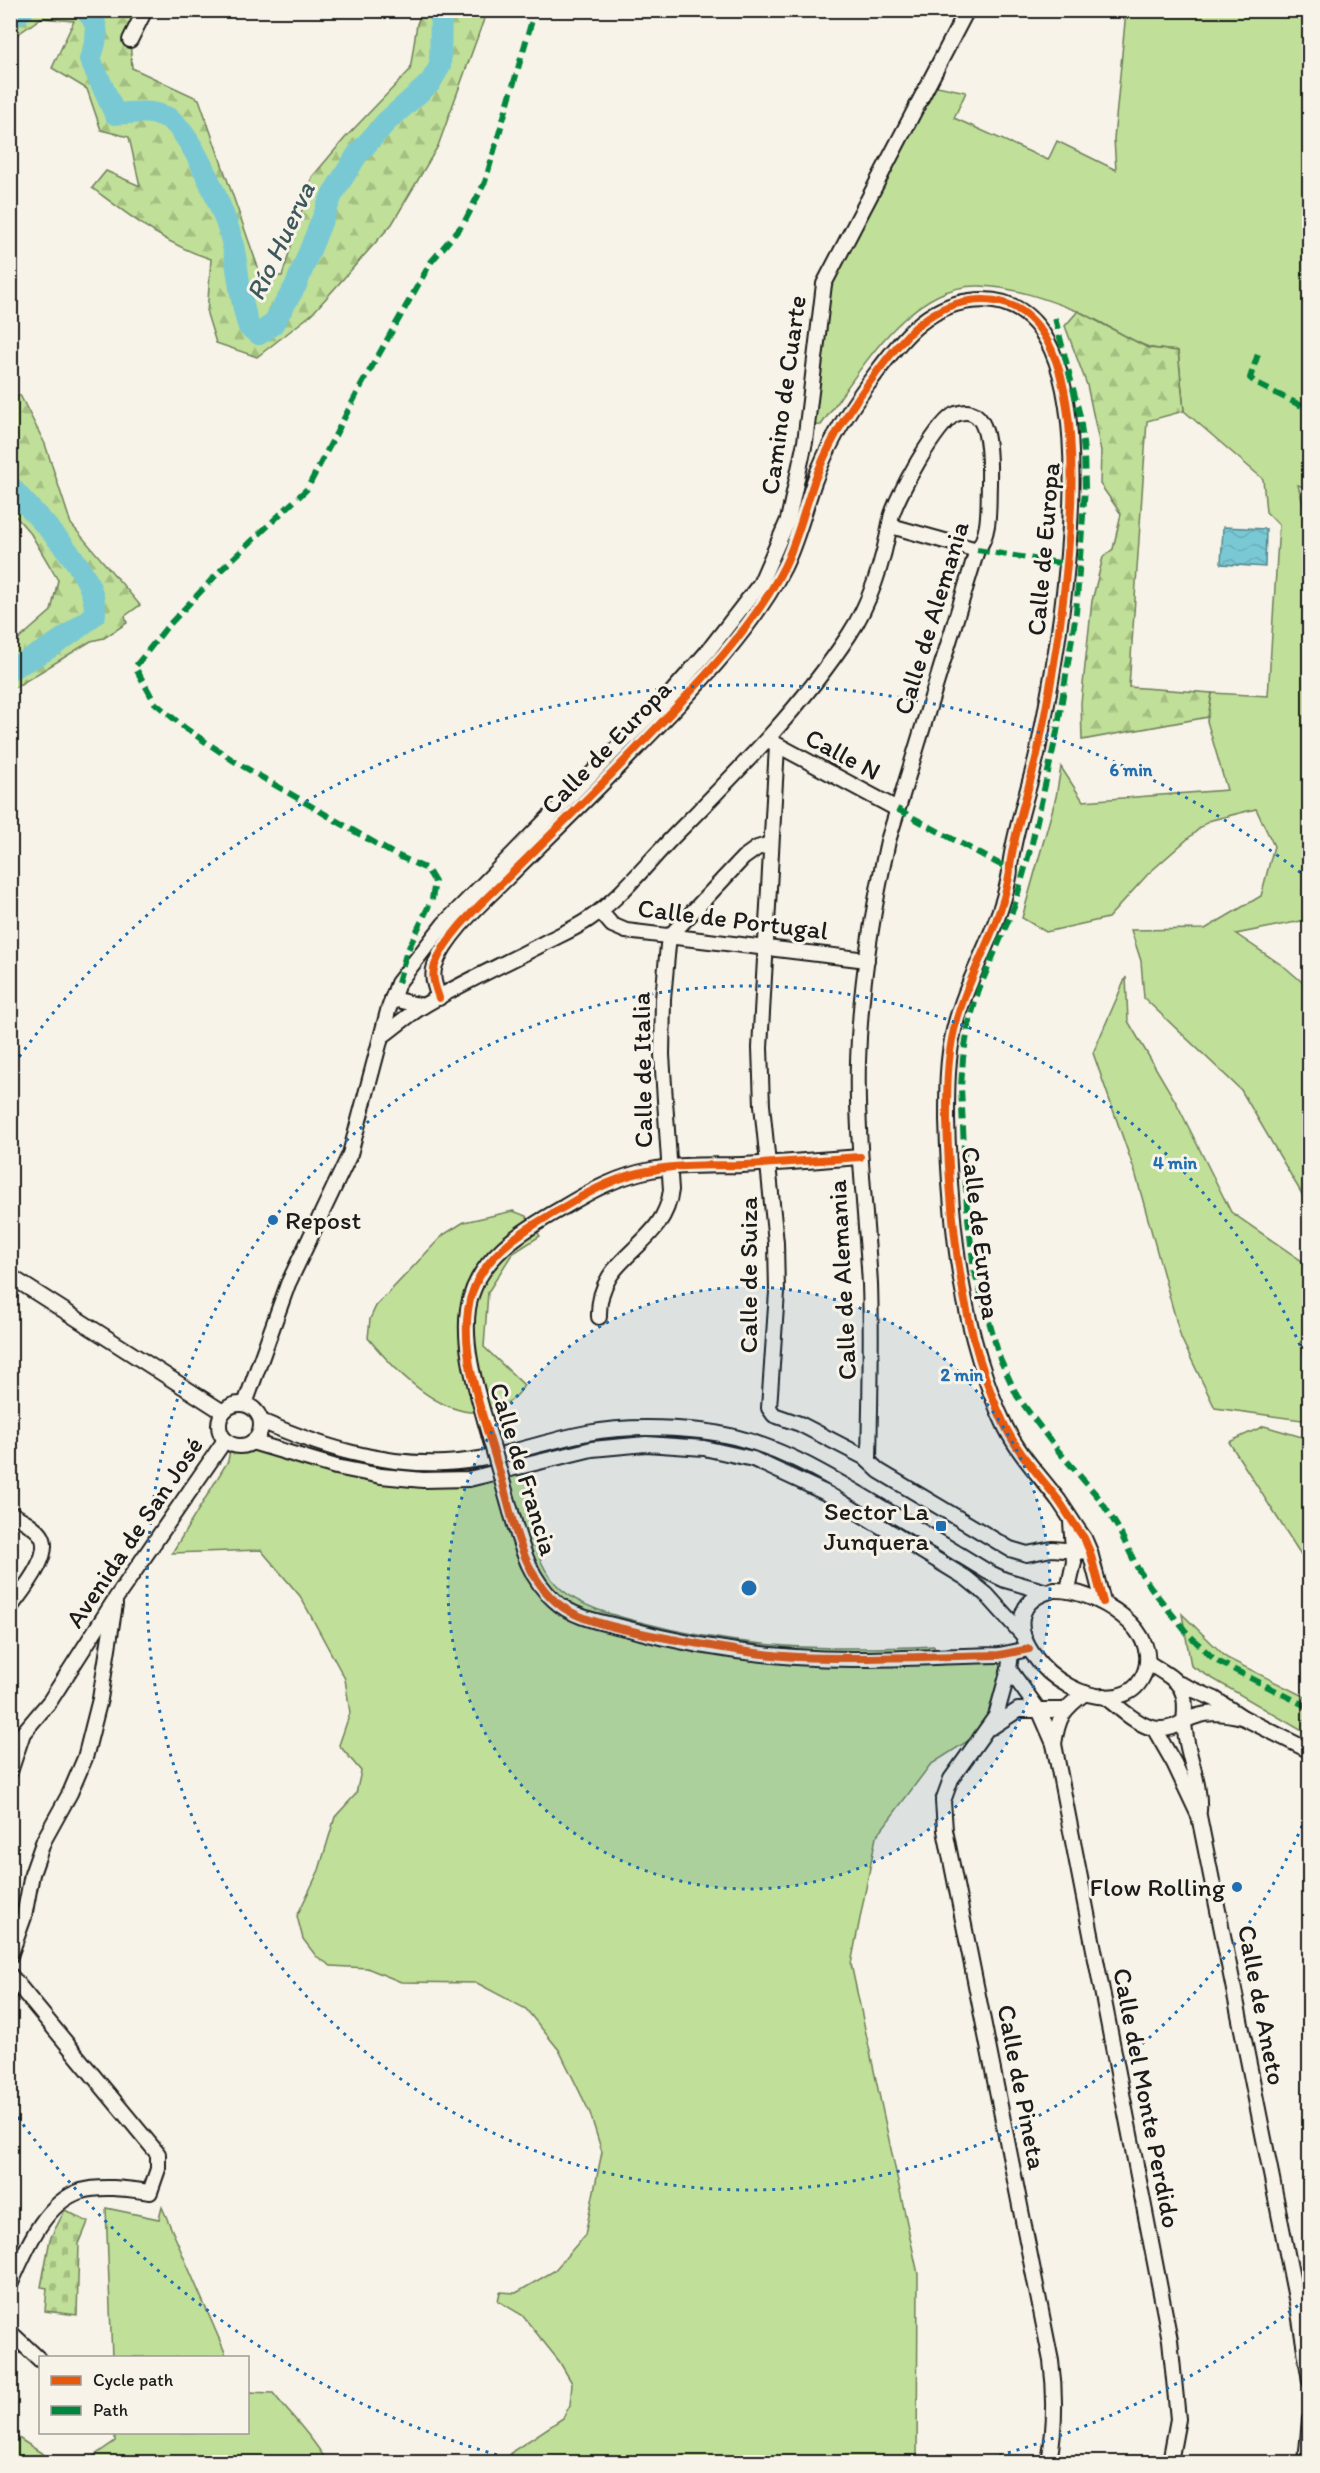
<svg xmlns="http://www.w3.org/2000/svg" width="1320" height="2473" font-family="Itim,sans-serif">
  <style>
    .green { fill: #c0df98; stroke: #6e7e5a; stroke-width: 1.5 }
    .forest { fill: url(#forest-firs); stroke: #6e7e5a; stroke-width: 1.5 }
    .cemetery { fill: url(#cemetery-stones); stroke: #6e7e5a; stroke-width: 1.5 }
    .water { fill: url(#water-waves); stroke: #54848b; stroke-width: 1.5 }
    .lines { fill: none; stroke-linecap: round; stroke-linejoin: round }
    .river { stroke: #79c9d5; stroke-width: 22 }
    .minor-casing { stroke: #1c1c1c; stroke-width: 18 }
    .minor { stroke: #f7f3e8; stroke-width: 14 }
    .minor-bridge-casing { stroke: #1c1c1c; stroke-width: 18; stroke-linecap: butt }
    .minor-bridge { stroke: #f7f3e8; stroke-width: 14 }
    .quiet { stroke: #00873e; stroke-width: 6; stroke-dasharray: 12 6; stroke-linecap: butt }
    .cycleway-casing { stroke: #f7f3e8; stroke-width: 11 }
    .cycleway { stroke: #e8590c; stroke-width: 8 }
    .ring { fill: none; stroke: #1f6fb2; stroke-width: 3; stroke-dasharray: 3 6 }
    .poi-dot { fill: #1f6fb2; stroke: #f7f3e8; stroke-width: 2 }
    .labels { text-anchor: middle; dominant-baseline: central; stroke-width: 6; stroke-linejoin: round; paint-order: stroke }
    .street-label { font-size: 26px; fill: #1c1c1c; stroke: #f7f3e8 }
    .poi-label { font-size: 26px; fill: #1c1c1c; stroke: #f7f3e8; text-anchor: end }
    .water-label { font-size: 27px; font-style: italic; fill: #3d595d; stroke: #f7f3e8 }
    .centre { fill: #1f6fb2; stroke: #f7f3e8; stroke-width: 3 }
    .ring-label { font-size: 18px; text-anchor: middle; font-weight: bold; fill: #1f6fb2; stroke: #f7f3e8; stroke-width: 6; stroke-linejoin: round; paint-order: stroke }
  </style>
  <defs>
    <pattern id="forest-firs" width="22" height="20" patternUnits="userSpaceOnUse" patternTransform="scale(1.5)"><rect width="22" height="20" fill="#c0df98"/><path d="M5 1l3.5 6h-7zM16 11l3.5 6h-7z" fill="#a4bf82"/></pattern>
    <pattern id="cemetery-stones" width="16" height="16" patternUnits="userSpaceOnUse" patternTransform="scale(1.5)"><rect width="16" height="16" fill="#c0df98"/><path d="M2 7V4a2 2 0 0 1 4 0v3zM10 15v-3a2 2 0 0 1 4 0v3z" fill="#a4bf82"/></pattern>
    <pattern id="water-waves" width="16" height="10" patternUnits="userSpaceOnUse" patternTransform="scale(1.5)"><rect width="16" height="10" fill="#79c9d5"/><path d="M0 5q4-4 8 0t8 0" fill="none" stroke="#68acb6"/></pattern>
  </defs>
  <rect width="100%" height="100%" fill="#f7f3e8"/>
  <filter id="ink" filterUnits="userSpaceOnUse"><feTurbulence type="fractalNoise" baseFrequency=".0167" numOctaves="2"/><feDisplacementMap in="SourceGraphic" scale="12" xChannelSelector="R" yChannelSelector="G"/><feConvolveMatrix kernelMatrix="1 2 1 2 8 2 1 2 1" color-interpolation-filters="sRGB"/></filter>
  <g filter="url(#ink)">
    <g class="green">
      <path d="M1126 11H1309V489L1298 485 1310 530 1309 922 1306 920 1236 934 1286 968 1309 988V1223L1302 1194 1241 1090 1144 998 1141 961 1131 930 1205 929 1261 896 1274 846 1256 809 1208 821 1149 873 1108 918 1046 932 1022 918 1056 797 1061 767 1083 801 1227 790 1207 721 1212 693 1268 696 1279 525 1266 512 1263 479 1184 411 1178 351C1168 350 1155 350 1146 346 1122 337 1101 320 1077 311 1046 299 1013 287 980 286 909 283 858 374 821 425L805 426 824 284 928 84 966 92 954 118 1048 160 1057 141 1116 170 1114 139Z"/>
      <polygon points="1126,977 1128,1021 1177,1104 1231,1212 1309,1266 1309,1421 1215,1408 1181,1338 1135,1172 1093,1053"/>
      <path d="M513 1211 526 1216 540 1236 512 1254 488 1292 484 1347 524 1385C517 1399 507 1404 492 1408 486 1409 477 1413 470 1412 431 1408 392 1367 368 1338L370 1319 376 1306 443 1235 464 1222Z"/>
      <polygon points="1264,1426 1309,1439 1309,1563 1305,1561 1229,1442"/>
      <path d="M252 1442 423 1480 524 1466 536 1527 530 1529C536 1551 543 1573 561 1589 583 1608 613 1615 640 1622 741 1649 831 1651 934 1646L935 1656 1011 1654 988 1728 930 1765 876 1837 851 1964 918 2274 917 2462H504L513 2451 563 2418 570 2405 572 2383 559 2361 522 2315 498 2301 500 2292 516 2293 554 2271 585 2235 602 2152 590 2113 559 2050 526 2009 477 1983 401 1982 367 1968 331 1966 316 1956 303 1939 297 1916 319 1870 335 1817 356 1794 361 1771 339 1745 350 1713 345 1679 300 1596 261 1550 172 1553 228 1461 231 1444 245 1445Z"/>
      <polygon points="1182,1614 1227,1658 1309,1699 1309,1735 1191,1666"/>
      <polygon points="162,2207 227,2357 112,2357 106,2208 159,2219"/>
      <path d="M248 2392 273 2393C291 2416 313 2437 327 2462H85L115 2441V2433L248 2432Z"/>
      <polygon points="11,2433 55,2462 11,2462"/>
    </g>
    <g class="forest">
      <path d="M11 11H145L130 40 132 68 199 99 261 276H282L312 177 345 138 410 70 417 24 422 11H487L438 146 392 224 312 314 257 357 216 343 207 314 211 259C166 245 130 216 92 188L106 171 140 186 129 137 101 130 87 89 52 68 74 21 41 18 11 39Z"/>
      <polygon points="1078,311 1148,348 1178,351 1184,411 1147,421 1129,687 1212,693 1208,717 1082,740 1081,703 1092,601 1103,557 1113,549 1121,514 1100,484 1101,451 1087,385 1065,326"/>
      <polygon points="20,395 45,444 71,524 140,605 125,616 127,623 104,638 91,641 11,690 11,646 51,611 58,580 31,534 11,511 11,398"/>
    </g>
    <polygon class="cemetery" points="65,2210 88,2222 79,2244 77,2315 45,2311 47,2288 41,2287 50,2239"/>
    <polygon class="water" points="1223,527 1266,529 1265,567 1221,564"/>
    <g class="lines">
      <g class="river">
        <path d="M85 10C102 25 97 40 90 59L115 114C132 113 150 110 166 117 189 125 226 216 232 241 239 270 239 299 249 327L259 334 273 324 296 285 332 195 357 155 386 122 430 83 440 66 441 10"/>
        <polyline points="10,19 23,10"/>
        <path d="M10 486C38 520 97 569 95 614 69 637 42 654 10 669"/>
      </g>
      <defs>
        <g id="minor">
          <polyline points="130,40 145,10"/>
          <polyline points="891,526 977,550"/>
          <polyline points="772,742 897,809"/>
          <polyline points="777,746 760,1048 762,1105 776,1243 777,1292 769,1408 774,1415 800,1424 864,1457 879,1471 1010,1549 1027,1554 1052,1549 1090,1552"/>
          <polyline points="600,911 612,925 626,931 867,960"/>
          <path d="M439 998C435 986 431 977 435 965 446 934 484 901 507 878 549 836 593 794 634 751 685 698 751 633 784 567 797 541 804 511 814 482 827 447 846 414 868 384 895 348 922 307 970 301 1133 279 1055 667 1038 750 1030 786 1017 822 1011 859 1008 877 1012 864 1008 882 997 933 966 979 954 1030 947 1059 947 1090 947 1120 950 1223 961 1335 1006 1428 1020 1456 1041 1477 1059 1501 1068 1514 1075 1526 1084 1538L1090 1552 1103 1602"/>
          <polyline points="392,999 423,1006"/>
          <path d="M381 1037C395 1027 408 1015 423 1006 463 982 507 963 548 941 562 934 576 928 589 919 620 898 645 866 671 839 734 775 799 711 849 635 872 600 884 559 891 518 895 499 938 420 956 414 993 400 989 463 989 484 988 505 991 533 977 550L888 841C872 913 860 988 858 1061 856 1136 866 1210 870 1284 872 1343 870 1402 869 1461"/>
          <polyline points="10,1276 223,1412"/>
          <path d="M599 1317C597 1253 664 1249 671 1190L662 1055 663 999 668 945 670 936 743 858 757 848 770 844"/>
          <circle cx="240" cy="1425" r="21"/>
          <polyline points="245,1404 288,1284 350,1154 388,1011 398,983 444,924 672,692 708,651 760,584 788,520 805,442 824,284 967,10"/>
          <path d="M485 1420C475 1385 463 1346 468 1309 476 1258 523 1230 564 1207 592 1190 619 1176 651 1170 681 1164 712 1166 742 1165 781 1163 821 1160 860 1157"/>
          <path d="M261 1421C320 1446 380 1466 445 1463 494 1461 540 1442 587 1433 625 1426 663 1427 701 1431 767 1438 823 1472 879 1506 916 1528 952 1550 988 1572L1005 1580 1047 1592"/>
          <polyline points="252,1442 336,1467 381,1476 423,1480 469,1479 592,1449 646,1444 704,1448 753,1459 828,1494 966,1578 987,1595 1023,1635"/>
          <path d="M511 1512C521 1544 528 1577 554 1600 573 1618 600 1622 625 1628 679 1643 738 1653 795 1657 862 1662 931 1656 999 1655L1029 1649"/>
          <path d="M10 1513C20 1519 34 1525 41 1535 54 1554 22 1591 10 1608"/>
          <path d="M1054 1590C1093 1588 1168 1632 1142 1678 1137 1688 1128 1694 1117 1696 1053 1706 977 1609 1054 1590Z"/>
          <polyline points="1068,1590 1074,1562 1071,1522"/>
          <path d="M1011 1654 1009 1669 996 1716 951 1779 943 1801 945 1830 1051 2361C1056 2396 1055 2428 1049 2462"/>
          <polyline points="1009,1669 1040,1712 1054,1744 1170,2340 1178,2419 1170,2462"/>
          <polyline points="1180,1684 1215,1699 1242,1717 1310,1751"/>
          <path d="M1104 1696C1129 1715 1153 1743 1184 1721 1189 1683 1175 1680 1147 1662"/>
          <polyline points="992,1727 1018,1710 1064,1710"/>
          <polyline points="1155,1730 1174,1763 1199,1816 1299,2313 1310,2381"/>
          <path d="M1054 1744C1058 1717 1063 1709 1085 1693"/>
          <polyline points="10,1772 23,1733 50,1701 116,1598 225,1440"/>
          <path d="M1199 1811C1201 1780 1185 1752 1184 1721 1205 1711 1220 1712 1242 1717"/>
          <polyline points="10,1956 24,1917 32,1874 44,1840 70,1793 85,1758 100,1699 115,1604"/>
          <path d="M10 1975 158 2154V2169L150 2192C128 2189 102 2185 81 2191 43 2203 25 2252 10 2285"/>
          <polyline points="10,2332 40,2360"/>
          <polyline points="1306,2462 1310,2419"/>
        </g>
      </defs>
      <use href="#minor" class="minor-casing"/>
      <use href="#minor" class="minor"/>
      <defs>
        <polyline id="minor-bridge" points="485,1420 511,1512"/>
      </defs>
      <use href="#minor-bridge" class="minor-bridge-casing"/>
      <use href="#minor-bridge" class="minor-bridge"/>
      <g class="quiet">
        <polyline points="1055,318 1080,416 1084,452 1085,488 1076,613 1057,732 1032,843 1014,907 979,989 969,1023 963,1058 961,1087 967,1209 974,1270 1000,1359 1017,1396 1055,1447 1099,1498 1117,1526 1138,1569 1155,1593 1187,1633 1215,1660 1310,1708"/>
        <polyline points="1258,354 1250,378 1257,384 1310,410"/>
        <polyline points="977,550 1066,564"/>
        <polyline points="897,809 999,864 1010,868"/>
        <polyline points="398,983 406,954 432,899 435,882 427,869 392,853 287,792 234,761 185,728 155,703 135,667 166,628 221,570 307,489 361,386 431,262 464,223 485,182 535,10"/>
      </g>
      <defs>
        <g id="cycleway">
          <path d="M439 998C435 986 431 977 435 965 446 934 484 901 507 878 549 836 593 794 634 751 685 698 751 633 784 567 797 541 804 511 814 482 827 447 846 414 868 384 895 348 922 307 970 301 1133 279 1055 667 1038 750 1030 786 1017 822 1011 859 1008 877 1012 864 1008 882 997 933 966 979 954 1030 947 1059 947 1090 947 1120 950 1223 961 1335 1006 1428 1020 1456 1041 1477 1059 1501 1068 1514 1075 1526 1084 1538L1090 1552 1103 1602"/>
          <path d="M860 1157C821 1160 783 1163 744 1165 714 1166 683 1164 653 1170 620 1175 592 1190 564 1207 523 1230 475 1258 468 1310 461 1363 485 1420 499 1470 514 1521 523 1592 577 1615 601 1626 645 1634 671 1639 713 1646 756 1655 798 1657 865 1660 932 1656 999 1655L1029 1649"/>
        </g>
      </defs>
      <use href="#cycleway" class="cycleway-casing"/>
      <use href="#cycleway" class="cycleway"/>
    </g>
  </g>
  <circle cx="749" cy="1588" r="301" fill="#1f6fb2" fill-opacity=".12"/>
  <g class="ring">
    <circle cx="749" cy="1588" r="301"/>
    <path d="M1309 1809A602 602 0 1 1 1309 1367"/>
    <path d="M1305 2300A903 903 0 0 1 975 2462M523 2462A903 903 0 0 1 14 2112M14 1064A903 903 0 0 1 1305 876"/>
  </g>
  <g class="poi-dot">
    <circle cx="273" cy="1220" r="6"/>
    <rect x="935" y="1520" width="12" height="12" rx="3"/>
    <circle cx="1237" cy="1887" r="6"/>
  </g>
  <g class="labels">
    <g class="street-label">
      <text transform="translate(783 395) rotate(-82)">Camino de Cuarte</text>
      <text transform="translate(1043 549) rotate(-85)">Calle de Europa</text>
      <text transform="translate(931 618) rotate(-73)">Calle de Alemania</text>
      <text transform="translate(606 747) rotate(-46)">Calle de Europa</text>
      <text transform="translate(843 754) rotate(28)">Calle N</text>
      <text transform="translate(733 919) rotate(7)">Calle de Portugal</text>
      <text transform="translate(642 1070) rotate(-91)">Calle de Italia</text>
      <text transform="translate(981 1233) rotate(83)">Calle de Europa</text>
      <text transform="translate(748 1275) rotate(-90)">Calle de Suiza</text>
      <text transform="translate(842 1280) rotate(-93)">Calle de Alemania</text>
      <text transform="translate(524 1469) rotate(73)">Calle de Francia</text>
      <text transform="translate(134 1532) rotate(-56)">Avenida de San José</text>
      <text transform="translate(1262 2005) rotate(79)">Calle de Aneto</text>
      <text transform="translate(1022 2087) rotate(79)">Calle de Pineta</text>
      <text transform="translate(1147 2098) rotate(79)">Calle del Monte Perdido</text>
    </g>
    <g class="poi-label">
      <text x="285" y="1220" text-anchor="start">Repost</text>
      <text x="929" y="1511">Sector La<tspan x="929" dy="30">Junquera</tspan></text>
      <text x="1225" y="1887">Flow Rolling</text>
    </g>
    <g class="water-label">
      <text transform="translate(280 241) rotate(-65)">Río Huerva</text>
    </g>
  </g>
  <circle cx="749" cy="1588" r="9" class="centre"/>
  <g class="ring-label">
    <text x="1131" y="776">6 min</text>
    <text x="1175" y="1169">4 min</text>
    <text x="962" y="1381">2 min</text>
  </g>
  <rect width="1320" height="2473" fill="none" stroke="#f7f3e8" stroke-width="36"/>
  <rect x="18" y="18" width="1284" height="2437" fill="none" stroke="#1c1c1c" stroke-width="2" filter="url(#ink)"/>
  <rect x="39" y="2356" width="210" height="78" fill="#f7f3e8" stroke="#9f9d96" stroke-width="1.5"/>
  <rect x="51" y="2376" width="30" height="9" fill="#e8590c" stroke="#9f9d96" stroke-width="1.5"/>
  <text x="93" y="2386" font-size="18" fill="#1c1c1c">Cycle path</text>
  <rect x="51" y="2406" width="30" height="9" fill="#00873e" stroke="#9f9d96" stroke-width="1.5"/>
  <text x="93" y="2416" font-size="18" fill="#1c1c1c">Path</text>
</svg>
